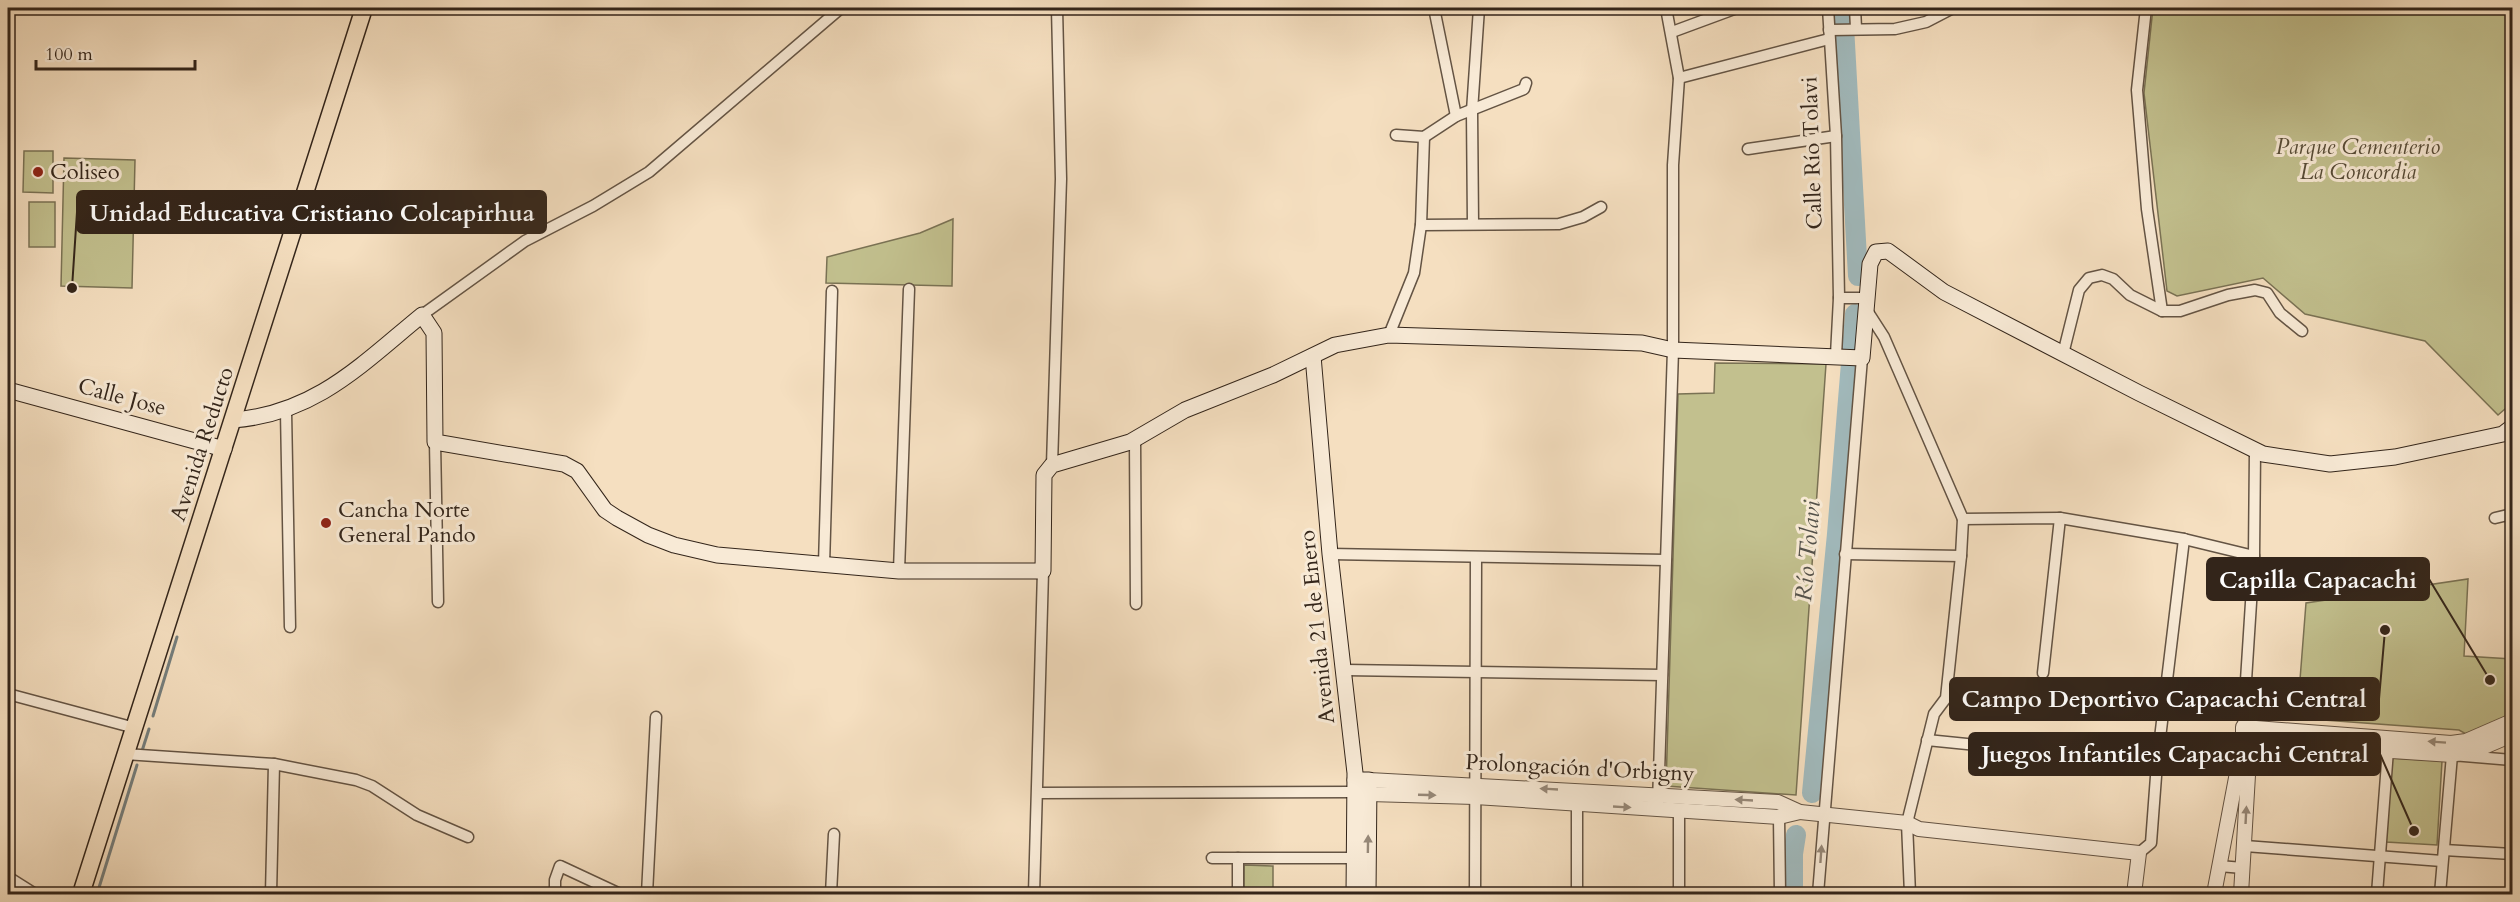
<svg xmlns="http://www.w3.org/2000/svg" width="2520" height="902" font-family="Cardo,serif">
  <style>
    .green { fill: #c2c08e; stroke: #7a7254; stroke-width: 1.5 }
    .lines { fill: none; stroke-linecap: round; stroke-linejoin: round }
    .stream { stroke: #757e7c; stroke-width: 3 }
    .river { stroke: #a1babd; stroke-width: 20 }
    .minor-casing { stroke: #645444; stroke-width: 13 }
    .tertiary-casing { stroke: #645444; stroke-width: 16 }
    .secondary-casing { stroke: #33251a; stroke-width: 17 }
    .primary-casing { stroke: #33251a; stroke-width: 19 }
    .minor { stroke: #f8ead6; stroke-width: 10 }
    .tertiary { stroke: #f8ead6; stroke-width: 14 }
    .secondary { stroke: #f8ead6; stroke-width: 15 }
    .primary { stroke: #f5dfc0; stroke-width: 16 }
    .oneway { fill: #968878 }
    .poi-dot { fill: #8f2418; stroke: #f8ead6; stroke-width: 2 }
    .labels { text-anchor: middle; dominant-baseline: central; stroke-width: 6; stroke-linejoin: round; paint-order: stroke }
    .park-label { font-size: 22px; font-style: italic; fill: #574c37; stroke: #f8ead6 }
    .street-label { font-size: 22px; fill: #33251a; stroke: #f8ead6 }
    .poi-label { font-size: 22px; fill: #33251a; stroke: #f8ead6; text-anchor: start }
    .water-label { font-size: 24px; font-style: italic; fill: #54524b; stroke: #f8ead6 }
    .leader { fill: none; stroke: #33251a; stroke-width: 2 }
    .callout-dot { fill: #33251a; stroke: #f8ead6; stroke-width: 2 }
    .callout { fill: #33251a; stroke: #33251a; stroke-width: 2 }
    .callout-label { font-size: 24px; text-anchor: middle; font-weight: bold; fill: #fff }
  </style>
  <rect width="100%" height="100%" fill="#f5dfc0"/>
  <filter id="stains"><feTurbulence type="fractalNoise" baseFrequency=".00333" numOctaves="4"/><feColorMatrix values="0 0 0 0 .2 0 0 0 0 .09 0 0 0 0 .02 0 0 0 .5 -.17"/></filter>
  <radialGradient id="worn" r=".72"><stop offset=".6" stop-color="#630" stop-opacity="0"/><stop offset="1" stop-color="#630" stop-opacity=".3"/></radialGradient>
  <g class="green">
    <polygon points="2153,8 2512,8 2512,403 2498,415 2425,341 2305,314 2263,278 2177,296 2167,291 2144,93"/>
    <polygon points="24,151 53,151 53,193 23,192"/>
    <polygon points="64,158 135,160 132,288 61,286"/>
    <rect x="29" y="202" width="26" height="45"/>
    <polygon points="953,219 952,286 826,283 827,257 920,233"/>
    <polygon points="1715,363 1826,364 1796,795 1666,786 1678,394 1714,393"/>
    <polygon points="2468,579 2464,656 2512,659 2512,714 2466,734 2459,730 2297,718 2306,603"/>
    <polygon points="2391,758 2442,761 2437,845 2386,842"/>
    <polygon points="1244,865 1273,866 1273,894 1244,894"/>
  </g>
  <g class="lines">
    <g class="stream">
      <polyline points="153,716 177,637"/>
      <polyline points="142,751 149,729"/>
      <polyline points="97,894 137,765"/>
    </g>
    <g class="river">
      <polyline points="1843,8 1858,276"/>
      <polyline points="1812,793 1837,534 1855,314"/>
      <polyline points="1793,894 1793,854 1796,835"/>
    </g>
    <defs>
      <g id="minor">
        <polyline points="1434,8 1456,116"/>
        <polyline points="1828,8 1836,136 1839,298 1836,355"/>
        <polyline points="1855,8 1856,28"/>
        <polyline points="2146,8 2137,90 2147,209 2162,311"/>
        <polyline points="1829,30 1895,29 1926,22 1953,8"/>
        <polyline points="1672,32 1737,8"/>
        <polyline points="1679,78 1829,39"/>
        <polyline points="1396,135 1424,137 1456,116 1524,89 1526,83"/>
        <polyline points="1748,149 1836,136"/>
        <polyline points="1473,224 1472,111 1479,8"/>
        <polyline points="1421,225 1559,224 1583,217 1601,207"/>
        <polyline points="1839,298 1867,298"/>
        <polyline points="1866,309 1884,337 1963,519 2060,518 2184,539 2254,556"/>
        <polyline points="422,315 525,241 593,206 649,172 841,8"/>
        <polyline points="1389,335 1414,273 1421,225 1424,137"/>
        <polyline points="2063,354 2079,290 2089,278 2102,275 2113,279 2130,295 2162,311 2180,311 2228,295 2255,290 2267,293 2280,313 2302,331"/>
        <polyline points="286,411 290,627"/>
        <polyline points="1135,440 1136,604"/>
        <polyline points="435,442 438,602"/>
        <polyline points="1052,465 1061,179 1057,8"/>
        <polyline points="2495,518 2512,514"/>
        <polyline points="1330,554 1666,560"/>
        <polyline points="1845,554 1961,556"/>
        <polyline points="824,565 832,291"/>
        <polyline points="899,571 909,289"/>
        <polyline points="1345,670 1662,675"/>
        <polyline points="2043,673 2060,518"/>
        <polyline points="8,694 135,728"/>
        <polyline points="2243,727 2254,556 2255,451"/>
        <polyline points="1927,740 2157,763"/>
        <polyline points="125,754 274,764 356,780 372,786 417,815 468,837"/>
        <polyline points="1038,793 1354,792"/>
        <polyline points="1658,803 1673,350 1673,165 1679,78 1666,8"/>
        <polyline points="1779,817 1780,894"/>
        <polyline points="2245,846 2442,861"/>
        <polyline points="2444,850 2512,854"/>
        <polyline points="2139,853 2151,843 2157,763 2184,539"/>
        <polyline points="1212,858 1354,858"/>
        <polyline points="1238,858 1238,894"/>
        <polyline points="2219,866 2243,868"/>
        <polyline points="8,877 35,894"/>
        <polyline points="271,894 274,764"/>
        <polyline points="555,894 555,880 560,866 620,894"/>
        <polyline points="647,894 656,717"/>
        <polyline points="831,894 834,834"/>
        <polyline points="1034,894 1043,571"/>
        <polyline points="1475,894 1476,558"/>
        <polyline points="1577,894 1577,804"/>
        <polyline points="1679,894 1679,810"/>
        <polyline points="1818,894 1862,358"/>
        <polyline points="1910,894 1907,823 1934,714 1946,698 1961,556 1963,519"/>
        <polyline points="2377,894 2388,750"/>
        <polyline points="2440,894 2452,755 2512,760"/>
      </g>
      <g id="tertiary">
        <polyline points="2243,741 2452,755 2484,747 2512,735"/>
        <polyline points="1369,780 1778,802 1800,812 1907,823 1919,829 2139,853 2134,894"/>
        <polyline points="1369,794 1475,797 1779,817 1800,812"/>
        <polyline points="2214,894 2243,741 2243,727 2451,743 2466,741 2512,721"/>
        <polyline points="2241,894 2250,741"/>
      </g>
      <g id="secondary">
        <polyline points="1313,356 1330,554 1355,773 1354,894"/>
        <polyline points="8,390 224,449"/>
        <path d="M233 420C315 414 362 364 422 315L434 333 435 442 564 464 577 471 605 510 617 518 648 535 674 545 717 555 899 571H1043L1044 475 1052 465 1130 442 1185 410 1273 375 1335 345 1389 335 1642 343 1673 350 1862 358 1870 264 1876 252 1888 251 1944 292 2139 393 2263 454 2330 464 2395 457 2503 434 2512 427"/>
        <polyline points="1355,780 1369,780 1368,894"/>
      </g>
      <polyline id="primary" points="81,894 364,8"/>
    </defs>
    <use href="#minor" class="minor-casing"/>
    <use href="#tertiary" class="tertiary-casing"/>
    <use href="#secondary" class="secondary-casing"/>
    <use href="#primary" class="primary-casing"/>
    <use href="#minor" class="minor"/>
    <use href="#tertiary" class="tertiary"/>
    <use href="#secondary" class="secondary"/>
    <use href="#primary" class="primary"/>
  </g>
  <defs><path id="oneway-solid" d="M-6-.8H1V-3.2L6.5 0L1 3.2V.8H-6Z" transform="scale(1.5)"/></defs>
  <g class="oneway">
    <use href="#oneway-solid" transform="translate(2437 742) rotate(-176)"/>
    <use href="#oneway-solid" transform="translate(1549 789) rotate(-177)"/>
    <use href="#oneway-solid" transform="translate(1427 795) rotate(2)"/>
    <use href="#oneway-solid" transform="translate(1744 800) rotate(-177)"/>
    <use href="#oneway-solid" transform="translate(1622 807) rotate(3)"/>
    <use href="#oneway-solid" transform="translate(2246 815) rotate(-87)"/>
    <use href="#oneway-solid" transform="translate(1368 844) rotate(-89)"/>
    <use href="#oneway-solid" transform="translate(1821 854) rotate(-86)"/>
  </g>
  <g class="poi-dot">
    <circle cx="38" cy="172" r="6"/>
    <circle cx="326" cy="523" r="6"/>
  </g>
  <g class="labels">
    <g class="park-label">
      <text x="2358" y="147">Parque Cementerio<tspan x="2358" dy="25">La Concordia</tspan></text>
    </g>
    <g class="street-label">
      <text transform="translate(1812 153) rotate(-92)">Calle Río Tolavi</text>
      <text transform="translate(122 397) rotate(15)">Calle Jose</text>
      <text transform="translate(202 444) rotate(-72)">Avenida Reducto</text>
      <text transform="translate(1317 627) rotate(-96)">Avenida 21 de Enero</text>
      <text transform="translate(1580 768) rotate(3)">Prolongación d'Orbigny</text>
    </g>
    <g class="poi-label">
      <text x="50" y="172">Coliseo</text>
      <text x="338" y="510">Cancha Norte<tspan x="338" dy="25">General Pando</tspan></text>
    </g>
    <g class="water-label">
      <text transform="translate(1808 551) rotate(-85)">Río Tolavi</text>
    </g>
  </g>
  <path class="leader" d="M72 288L77 212M2490 680L2429 579M2385 630L2379 699M2414 831L2380 754"/>
  <g class="callout-dot">
    <circle cx="72" cy="288" r="6"/>
    <circle cx="2490" cy="680" r="6"/>
    <circle cx="2385" cy="630" r="6"/>
    <circle cx="2414" cy="831" r="6"/>
  </g>
  <g class="callout">
    <rect x="77" y="191" width="469" height="42" rx="6"/>
    <rect x="2207" y="558" width="222" height="42" rx="6"/>
    <rect x="1950" y="678" width="429" height="42" rx="6"/>
    <rect x="1969" y="733" width="411" height="42" rx="6"/>
  </g>
  <g class="callout-label">
    <text x="312" y="221">Unidad Educativa Cristiano Colcapirhua</text>
    <text x="2318" y="588">Capilla Capacachi</text>
    <text x="2164" y="707">Campo Deportivo Capacachi Central</text>
    <text x="2175" y="762">Juegos Infantiles Capacachi Central</text>
  </g>
  <rect width="2520" height="902" fill="none" stroke="#f5dfc0" stroke-width="30"/>
  <rect x="9" y="9" width="2502" height="884" fill="none" stroke="#33251a" stroke-width="3"/>
  <rect x="15" y="15" width="2490" height="872" fill="none" stroke="#33251a" stroke-width="1.5"/>
  <path d="M36 60v9h159v-9" fill="none" stroke="#33251a" stroke-width="3"/>
  <text x="45" y="60" font-size="18" fill="#33251a" stroke="#f8ead6" stroke-width="4.5" paint-order="stroke">100 m</text>
  <rect width="100%" height="100%" filter="url(#stains)"/>
  <rect width="100%" height="100%" fill="url(#worn)"/>
</svg>
